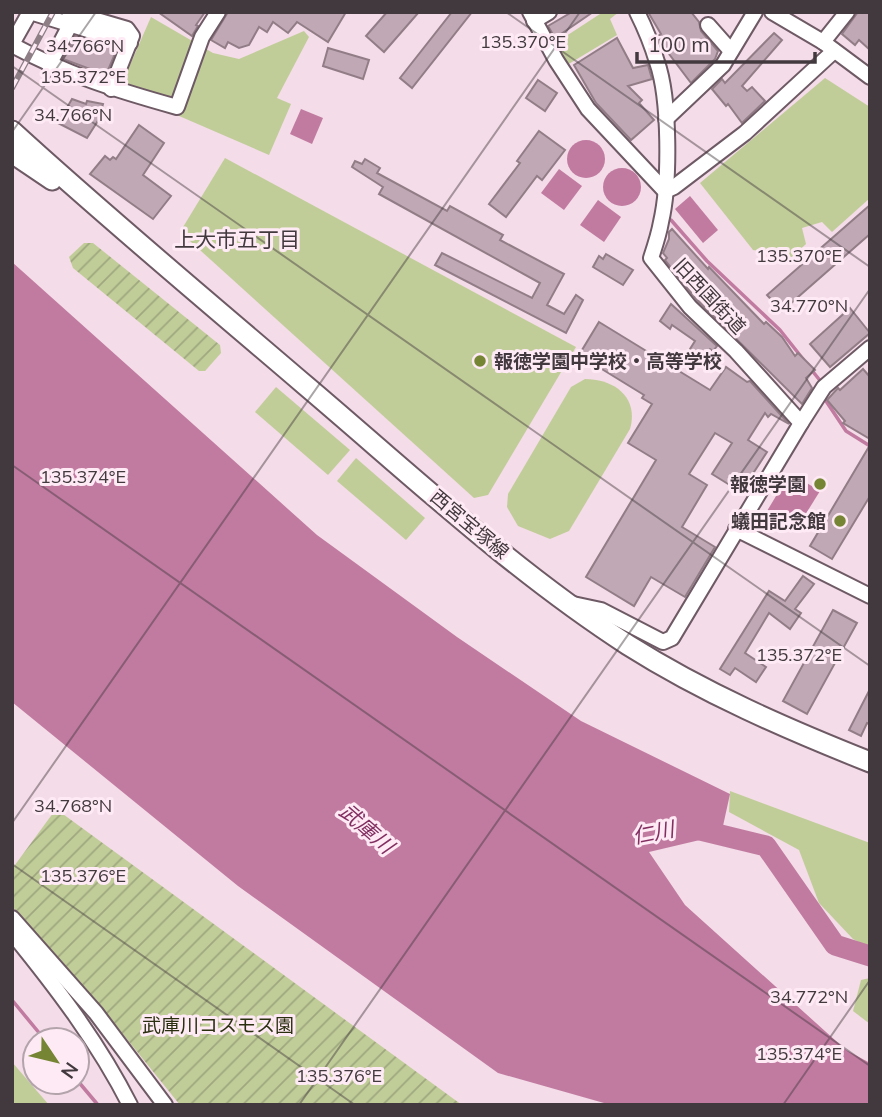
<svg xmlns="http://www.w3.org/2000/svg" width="882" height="1117" font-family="Mulish,'Noto Sans JP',sans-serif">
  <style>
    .grass { fill: #c1cd99 }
    .garden { fill: url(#garden-furrows) }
    .water { fill: #c17ba1 }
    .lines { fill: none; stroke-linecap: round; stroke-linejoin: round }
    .stream { stroke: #c17ba1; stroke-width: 3.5 }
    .river { stroke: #c17ba1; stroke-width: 21 }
    .building { fill: #c0a9b5; stroke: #927d87; stroke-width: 2 }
    .minor-casing { stroke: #6e5a64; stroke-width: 18 }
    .major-casing { stroke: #6e5a64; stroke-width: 23 }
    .minor { stroke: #fff; stroke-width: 14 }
    .major { stroke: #fff; stroke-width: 19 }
    .rail-casing { stroke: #8e7f87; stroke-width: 6 }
    .rail { stroke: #feeaf4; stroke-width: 3.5; stroke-dasharray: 10; stroke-linecap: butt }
    .ticks { fill: none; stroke: #42393e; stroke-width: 2; stroke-opacity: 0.45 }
    .poi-dot { fill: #768533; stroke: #feeaf4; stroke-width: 2.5 }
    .labels { text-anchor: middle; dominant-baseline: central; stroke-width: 6; stroke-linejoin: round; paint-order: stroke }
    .street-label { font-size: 19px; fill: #42393e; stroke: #feeaf4 }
    .poi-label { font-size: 19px; font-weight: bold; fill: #42393e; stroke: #feeaf4; text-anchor: end }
    .park-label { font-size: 19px; fill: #2a300f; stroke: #feeaf4 }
    .neighbourhood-label { font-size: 21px; fill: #42393e; stroke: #feeaf4 }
    .water-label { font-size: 21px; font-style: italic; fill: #822e61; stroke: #feeaf4 }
    .ticks-label { font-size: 18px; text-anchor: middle; fill: #42393e; stroke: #feeaf4; stroke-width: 6; stroke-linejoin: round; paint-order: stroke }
  </style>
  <defs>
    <pattern id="garden-furrows" width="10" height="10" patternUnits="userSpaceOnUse" patternTransform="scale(1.75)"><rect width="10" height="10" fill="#c1cd99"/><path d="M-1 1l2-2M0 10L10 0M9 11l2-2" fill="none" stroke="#9ea77e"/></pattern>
  </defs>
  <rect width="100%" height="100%" fill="#f4dce8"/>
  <g class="grass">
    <polygon points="603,12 619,12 610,19 617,35 567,65 554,44"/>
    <polygon points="151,17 213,53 239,59 304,31 309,37 277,98 291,104 269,155 119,90"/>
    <polygon points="825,78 870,107 870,198 832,232 822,222 802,228 806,244 792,257 753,250 700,183"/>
    <polygon points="225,158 576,347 488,495 474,498 180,232"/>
    <path d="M585 379C615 379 639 398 630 429L569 531 550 539 518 526 507 507 508 494 571 387Z"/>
    <polygon points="276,387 350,450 328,475 255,412"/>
    <polygon points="356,458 425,518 406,540 337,481"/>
    <polygon points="730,791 870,843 870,948 853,939 819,903 799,850 729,812"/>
    <polygon points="870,978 870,1024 853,1011 861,980"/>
    <polygon points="12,1062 49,1105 12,1105"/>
  </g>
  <g class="garden">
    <polygon points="84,243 93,243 220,345 221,353 205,371 199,371 73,268 69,257"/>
    <polygon points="56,809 462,1105 180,1105 97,1002 12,906 12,869"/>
  </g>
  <g class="water">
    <polygon points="301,109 323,118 312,144 290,134"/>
    <circle cx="586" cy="159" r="19"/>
    <circle cx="622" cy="187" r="19"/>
    <polygon points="559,169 582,186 564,210 541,193"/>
    <polygon points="690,196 718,230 703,243 675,209"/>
    <polygon points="598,200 621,217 604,242 580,225"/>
    <polygon points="12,262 317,535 457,637 581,721 730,794 721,835 649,852 685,905 846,1050 870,1063 870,1105 611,1105 498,1073 238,886 12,702"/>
    <polygon points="790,473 820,491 797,528 767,511"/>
  </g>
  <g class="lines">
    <g class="stream">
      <polyline points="671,220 707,261 780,330 803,359"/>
      <polyline points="810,368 822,383"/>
      <polyline points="824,398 846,431 870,446"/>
      <polyline points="12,1000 45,1040"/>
      <polyline points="77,1080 98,1105"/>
    </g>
    <polyline class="river" points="692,828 766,846 835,945 870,956"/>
  </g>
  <g class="building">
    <polygon points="158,12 205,12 196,25 198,26 192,36"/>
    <polygon points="228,12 346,12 328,42 297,22 288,33 273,22 267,32 259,27 249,45 239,48 228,42 225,48 211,40"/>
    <polygon points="387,12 419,12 384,52 366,36"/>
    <polygon points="452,12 472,12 412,88 400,78"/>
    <polygon points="572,12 593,12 555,38 548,26"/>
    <polygon points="648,12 691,12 699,22 701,31 718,51 715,59 691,83 660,42 658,36 661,34"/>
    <polygon points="858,12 870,12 870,50 859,40 855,45 842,34"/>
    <polygon points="774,33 782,40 742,86 747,91 752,87 765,101 742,123 728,104 726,106 712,89 722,79 725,83"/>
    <polygon points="75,36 117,49 106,75 63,59"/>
    <polygon points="617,38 633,68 648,65 652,79 628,86 642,100 639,103 654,120 631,140 596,103 574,65"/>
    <polygon points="328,48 369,60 363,79 323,66"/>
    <polygon points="538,80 557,93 545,111 526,98"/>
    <polygon points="72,99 86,104 87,101 103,104 99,119 87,138 58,123"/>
    <polygon points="139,125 164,143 143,175 171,196 153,219 90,174 105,156 110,160 113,157 116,159"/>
    <polygon points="539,131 565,150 542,180 537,176 506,217 489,204 520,163 517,161"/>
    <polygon points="365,159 380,168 377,173 447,211 450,206 503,235 500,240 564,274 547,305 564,314 576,295 583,300 566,333 435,265 442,253 532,298 540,283 379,194 383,187 352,167 355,161 362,164"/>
    <polygon points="870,205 870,234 782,311 767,295"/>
    <polygon points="672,229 708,269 709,267 764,324 766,322 782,337 795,356 798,353 815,370 806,378 812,388 802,404 697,300 665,260 667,258 663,253 669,239 669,232"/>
    <polygon points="606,254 633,270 623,285 593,267 599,256 603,259"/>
    <polygon points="671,304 717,346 713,351 710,349 703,359 690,349 695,341 672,325 670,329 660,321"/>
    <polygon points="850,308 870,333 830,367 810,344"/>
    <polygon points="599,322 710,390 726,367 747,382 750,381 789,424 771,414 768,417 765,413 748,440 767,452 741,492 712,474 732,443 715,433 689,474 707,485 682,527 715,547 685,597 651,577 634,606 586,577 656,460 628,443 652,404 642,398 644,395 579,355"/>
    <polygon points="863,369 870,377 870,439 843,423 845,421 827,400 838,388 840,390"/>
    <polygon points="870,445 870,496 832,559 810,546"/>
    <polygon points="803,576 814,584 795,609 801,613 790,629 769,613 745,653 766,667 756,682 735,668 730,675 720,669 769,591 785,601"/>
    <polygon points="833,610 857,623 807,714 783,701"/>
    <polygon points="870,689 870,724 867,723 861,736 849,730"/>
  </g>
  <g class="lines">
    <defs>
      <g id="minor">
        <polyline points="69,12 127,29 132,36 111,89"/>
        <polyline points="530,12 556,60 588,109 665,191 674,187 745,133 834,51"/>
        <polyline points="772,12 823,42 870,77"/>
        <polyline points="534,21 549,12"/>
        <polyline points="708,25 731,51"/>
        <polyline points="823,42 847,12"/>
        <polyline points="12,44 30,12 130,43"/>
        <path d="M12 45C68 75 116 90 177 107L202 37 218 12"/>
        <polyline points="49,65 70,25"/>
        <polyline points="666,119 723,65 755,12"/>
        <polyline points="801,423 824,387 870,348"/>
        <polyline points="736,529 870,596"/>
        <path d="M573 604 601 610 663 642 672 638 801 423 736 351 690 307 651 258C655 246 659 234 661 222 670 183 670 99 657 62 652 45 645 28 637 12"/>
        <polyline points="12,918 96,1013 165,1105"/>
        <path d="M12 933C56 987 98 1042 130 1105"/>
      </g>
      <g id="major">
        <path d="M12 131C107 218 207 301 305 385 410 474 512 570 628 645 704 693 787 729 870 762"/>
        <polyline points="12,153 52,180"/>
      </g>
    </defs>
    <use href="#minor" class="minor-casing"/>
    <use href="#major" class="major-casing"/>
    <use href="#minor" class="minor"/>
    <use href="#major" class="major"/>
    <defs>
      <polyline id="rail" points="12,88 53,12"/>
    </defs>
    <use href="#rail" class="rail-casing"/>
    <use href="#rail" class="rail"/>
  </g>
  <path class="ticks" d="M506 12 870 267M12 66 870 666M12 132 96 12M12 465 870 1066M12 823 580 12M12 864 355 1105M299 1105 870 289M783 1105 870 980"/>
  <g class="poi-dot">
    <circle cx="480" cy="361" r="7"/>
    <circle cx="820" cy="484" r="7"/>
    <circle cx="840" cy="521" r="7"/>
  </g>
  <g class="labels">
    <g class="street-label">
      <text transform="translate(710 296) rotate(47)">旧西国街道</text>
      <text transform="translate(470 524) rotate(40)">西宮宝塚線</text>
    </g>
    <g class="poi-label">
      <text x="494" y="361" text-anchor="start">報徳学園中学校・高等学校</text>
      <text x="806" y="484">報徳学園</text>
      <text x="826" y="521">蟻田記念館</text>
    </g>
    <g class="park-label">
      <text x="218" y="1025">武庫川コスモス園</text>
    </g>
    <g class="neighbourhood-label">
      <text x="237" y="239">上大市五丁目</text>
    </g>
    <g class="water-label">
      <text transform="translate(367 828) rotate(41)">武庫川</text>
      <text transform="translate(653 832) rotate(-11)">仁川</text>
    </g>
  </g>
  <g class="ticks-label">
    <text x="523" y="48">135.370°E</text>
    <text x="85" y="52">34.766°N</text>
    <text x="83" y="83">135.372°E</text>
    <text x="73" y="121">34.766°N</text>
    <text x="799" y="262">135.370°E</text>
    <text x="809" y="312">34.770°N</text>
    <text x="83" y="483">135.374°E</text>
    <text x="799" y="661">135.372°E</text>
    <text x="73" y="812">34.768°N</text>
    <text x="83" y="882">135.376°E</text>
    <text x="809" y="1003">34.772°N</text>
    <text x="799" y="1060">135.374°E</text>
    <text x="339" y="1082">135.376°E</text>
  </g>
  <rect width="882" height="1117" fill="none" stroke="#42393e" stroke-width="28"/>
  <g transform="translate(56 1061) rotate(125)"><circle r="33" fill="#feeaf4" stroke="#b3a3ab" stroke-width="2"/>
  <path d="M0-5L12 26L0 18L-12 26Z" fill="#768533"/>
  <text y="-10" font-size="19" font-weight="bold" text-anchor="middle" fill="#42393e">N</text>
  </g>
  <path d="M637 52v10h178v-10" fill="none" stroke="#42393e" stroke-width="3.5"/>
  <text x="648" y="52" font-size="21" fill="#42393e" stroke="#feeaf4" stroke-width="5" paint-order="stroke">100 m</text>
</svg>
